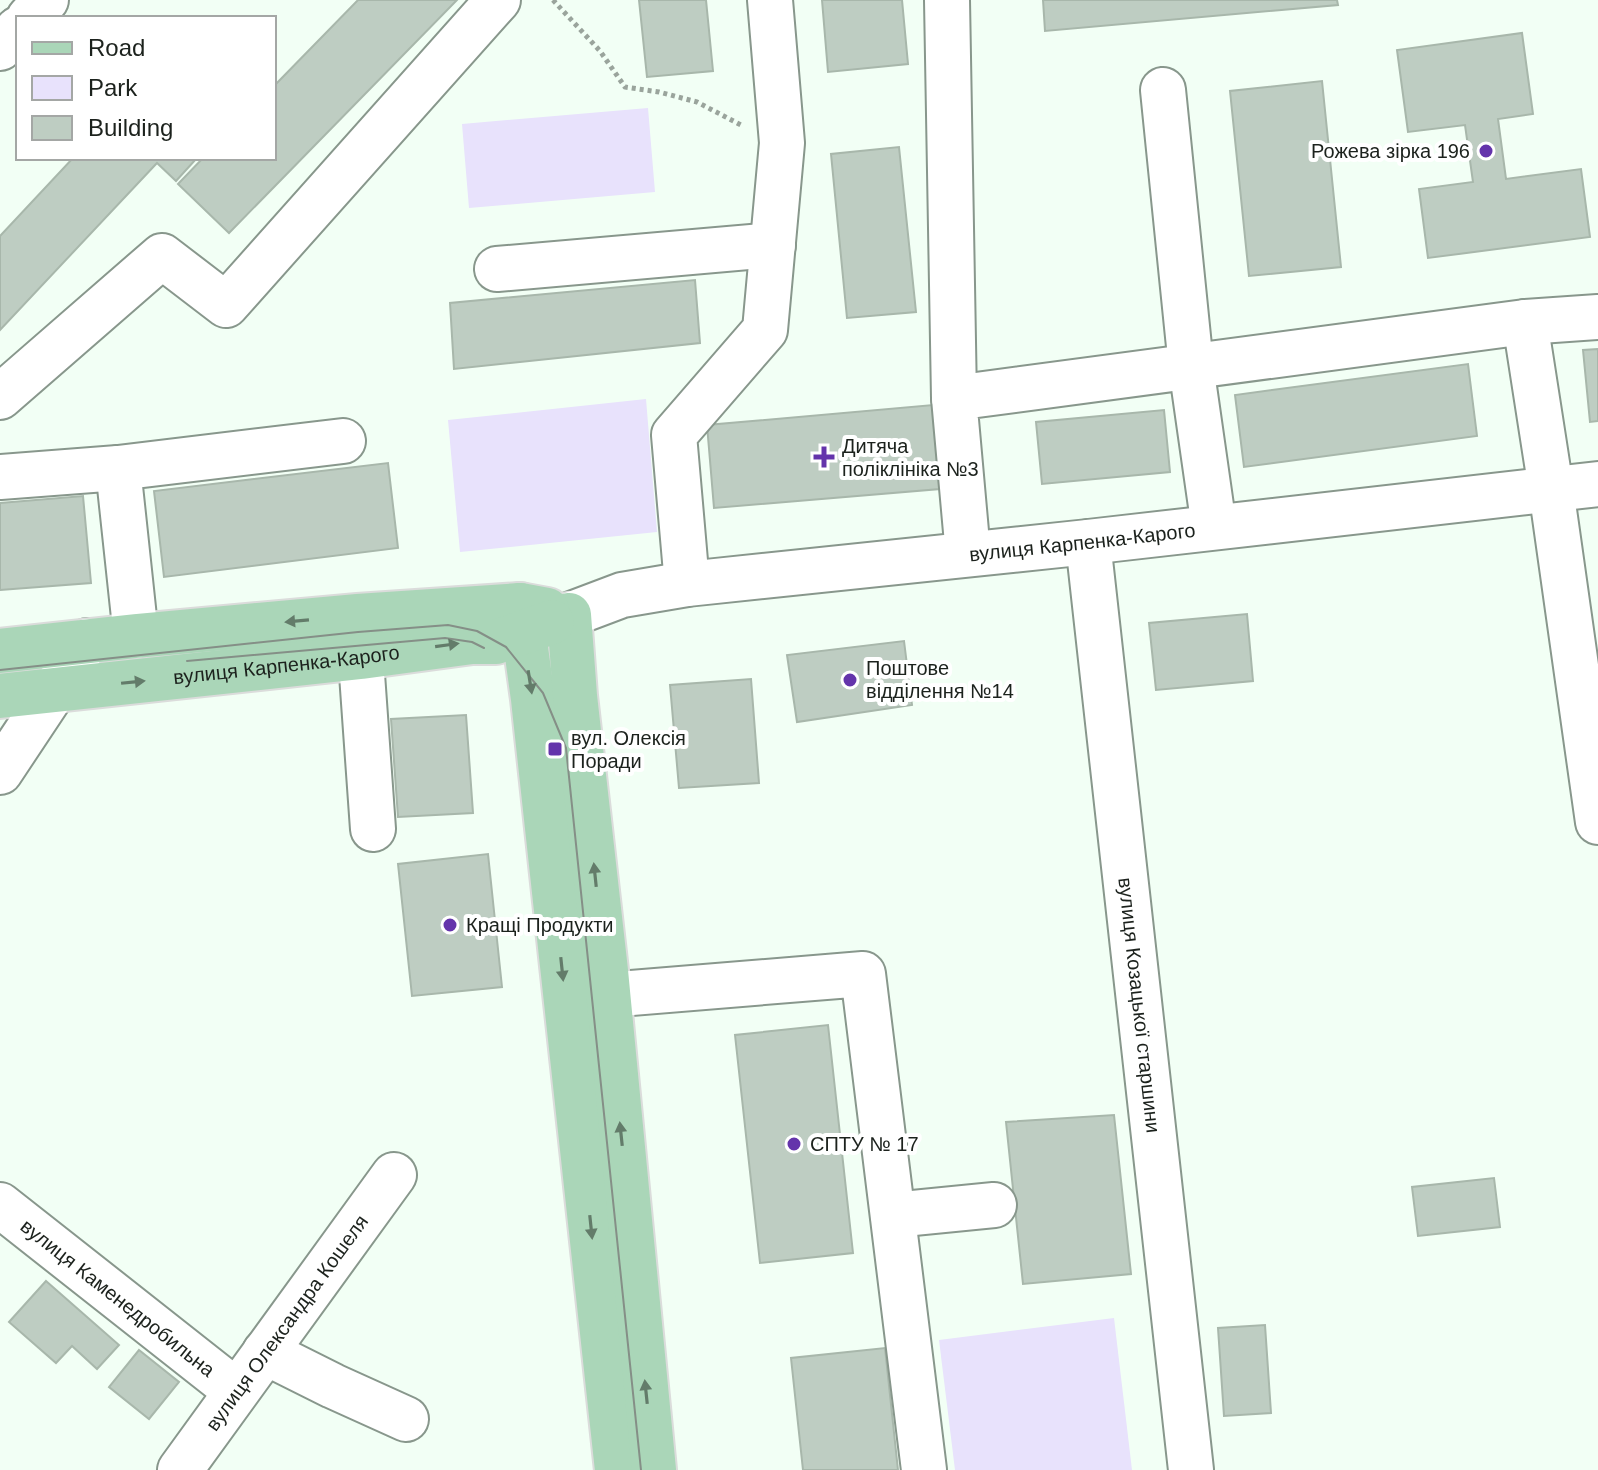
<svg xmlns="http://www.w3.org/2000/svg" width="1598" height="1470" font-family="Arial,sans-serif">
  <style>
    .green { fill: #e8e2fc }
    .building { fill: #becdc2; stroke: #a8b7ab; stroke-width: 2 }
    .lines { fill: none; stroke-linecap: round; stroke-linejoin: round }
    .minor-casing { stroke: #88978c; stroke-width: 48 }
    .major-casing { stroke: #dbdcdb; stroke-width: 48 }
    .path { stroke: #9aa49c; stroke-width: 5; stroke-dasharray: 4 4; stroke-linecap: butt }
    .minor { stroke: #fff; stroke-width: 44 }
    .major { stroke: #aad6b8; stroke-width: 44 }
    .tram { stroke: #858f87; stroke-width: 2 }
    .oneway { fill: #637c6a }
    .poi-dot { fill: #6434ab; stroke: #fff; stroke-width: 3 }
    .labels { text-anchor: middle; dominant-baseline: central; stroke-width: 8; stroke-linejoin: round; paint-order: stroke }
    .poi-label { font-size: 20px; fill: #1c221d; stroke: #fff; text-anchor: start }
    .street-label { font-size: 20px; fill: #1c221d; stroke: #fff }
  </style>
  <rect width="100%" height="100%" fill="#f2fff5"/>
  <g class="green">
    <polygon points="648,108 655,192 469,208 462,124"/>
    <polygon points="646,399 657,532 460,552 448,420"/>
    <polygon points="1114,1318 1132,1470 955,1470 939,1340"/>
  </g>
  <g class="building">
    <polygon points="358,0 457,0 229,233 178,184 203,158 274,158 274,86"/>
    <polygon points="639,0 706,0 713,71 647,77"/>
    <polygon points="822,0 902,0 908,64 828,72"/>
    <polygon points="1043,0 1337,0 1338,5 1045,31"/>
    <polygon points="1522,33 1533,114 1498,119 1506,179 1581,169 1590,237 1428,258 1419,189 1473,182 1465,125 1408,132 1397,50"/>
    <polygon points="1322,81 1341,267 1249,276 1230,91"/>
    <polygon points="899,147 916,312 847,318 831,154"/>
    <polygon points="73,158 197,158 176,181 157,163 0,330 0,236"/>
    <polygon points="695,280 700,343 454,369 450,303"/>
    <polygon points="1598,349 1598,421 1590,422 1583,350"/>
    <polygon points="1468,364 1477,436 1244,467 1235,395"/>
    <polygon points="933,405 940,489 714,508 707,425"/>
    <polygon points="1164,410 1170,472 1042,484 1036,422"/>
    <polygon points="388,463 398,548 164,577 154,491"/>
    <polygon points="83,496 91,583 0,590 0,503"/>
    <polygon points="1247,614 1253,681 1156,690 1149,623"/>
    <polygon points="904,641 912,705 797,722 787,655"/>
    <polygon points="751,679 759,783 679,788 670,685"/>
    <polygon points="466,715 473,813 398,817 391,719"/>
    <polygon points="488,854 502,987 412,996 398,864"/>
    <polygon points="828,1025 853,1253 760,1263 735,1035"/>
    <polygon points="1114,1115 1131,1274 1023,1284 1006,1122"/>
    <polygon points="1494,1178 1500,1227 1418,1236 1412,1187"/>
    <polygon points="46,1281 119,1345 97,1369 72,1346 56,1363 9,1322"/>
    <polygon points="1265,1325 1271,1413 1224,1416 1218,1328"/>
    <polygon points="885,1348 898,1470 803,1470 791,1358"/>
    <polygon points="139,1350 179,1382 149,1419 109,1387"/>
  </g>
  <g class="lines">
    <defs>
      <g id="minor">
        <polyline points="947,0 954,398"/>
        <polyline points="29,18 46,0"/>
        <polyline points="0,48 18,29"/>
        <polyline points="1163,90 1191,366 1214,527"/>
        <polyline points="497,269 773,245"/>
        <polyline points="1525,322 1551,489 1598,822"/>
        <polyline points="0,397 162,256 226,305 498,0"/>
        <polyline points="0,477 118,468"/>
        <path id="s1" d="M1088 542 1191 1470"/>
        <polyline points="968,554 954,398 1525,322 1598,317"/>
        <polyline points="687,584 674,435 765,330 782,143 770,0"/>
        <path id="s2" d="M569 615 622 595 687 584 1088 542 1598 484"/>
        <polyline points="358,618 373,829"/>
        <polyline points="136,636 118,468 343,441"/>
        <polyline points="0,772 87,641"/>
        <polyline points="607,995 863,974 924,1470"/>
        <path id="s3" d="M0 1205 236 1391"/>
        <polyline points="893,1215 994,1205"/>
        <polyline points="265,1352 333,1386 406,1419"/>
        <path id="s4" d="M180 1470 394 1175"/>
      </g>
      <g id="major">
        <polyline points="520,605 533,699 617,1470"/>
        <polyline points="569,615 575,696 606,971 654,1470"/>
        <polyline points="0,651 136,636 358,616 520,605 547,610"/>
        <path id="s5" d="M0 696 361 657 472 642H496L552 622"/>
      </g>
    </defs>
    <use href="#minor" class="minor-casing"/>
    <use href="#major" class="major-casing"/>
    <polyline class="path" points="553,0 600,51 625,87 659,92 697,102 741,125"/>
    <use href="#minor" class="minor"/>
    <use href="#major" class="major"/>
    <g class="tram">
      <polyline points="187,661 445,638 472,642 484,648"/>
      <polyline points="0,670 358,632 448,625 477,631 506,647 543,693 566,748 641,1470"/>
    </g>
  </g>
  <defs><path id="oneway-solid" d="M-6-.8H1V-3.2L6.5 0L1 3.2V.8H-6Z" transform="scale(2)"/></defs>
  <g class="oneway">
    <use href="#oneway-solid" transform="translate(297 621) rotate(175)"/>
    <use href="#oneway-solid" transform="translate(447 645) rotate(-8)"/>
    <use href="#oneway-solid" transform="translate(133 682) rotate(-6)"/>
    <use href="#oneway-solid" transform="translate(530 682) rotate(81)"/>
    <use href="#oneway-solid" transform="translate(595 875) rotate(-96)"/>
    <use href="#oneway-solid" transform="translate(562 969) rotate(84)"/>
    <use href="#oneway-solid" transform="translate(621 1134) rotate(-96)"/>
    <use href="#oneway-solid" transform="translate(591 1227) rotate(84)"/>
    <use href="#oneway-solid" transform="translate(646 1392) rotate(-96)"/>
  </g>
  <g class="poi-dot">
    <circle cx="1486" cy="151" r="8"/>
    <path d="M820 445h8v8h8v8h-8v8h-8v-8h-8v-8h8z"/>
    <circle cx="850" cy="680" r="8"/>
    <rect x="547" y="741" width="16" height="16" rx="4"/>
    <circle cx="450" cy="925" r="8"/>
    <circle cx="794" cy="1144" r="8"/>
  </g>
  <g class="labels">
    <g class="poi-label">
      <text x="1470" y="151" text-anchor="end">Рожева зірка 196</text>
      <text x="842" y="446">Дитяча<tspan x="842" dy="23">поліклініка №3</tspan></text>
      <text x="866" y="668">Поштове<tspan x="866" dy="23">відділення №14</tspan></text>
      <text x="571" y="738">вул. Олексія<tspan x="571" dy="23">Поради</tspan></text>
      <text x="466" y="925">Кращі Продукти</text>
      <text x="810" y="1144">СПТУ № 17</text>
    </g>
    <g class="street-label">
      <text stroke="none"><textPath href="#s2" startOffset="520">вулиця Карпенка-Карого</textPath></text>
      <text stroke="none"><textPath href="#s5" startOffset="288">вулиця Карпенка-Карого</textPath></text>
      <text stroke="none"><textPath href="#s1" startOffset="466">вулиця Козацької старшини</textPath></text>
      <text stroke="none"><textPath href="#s3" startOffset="150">вулиця Каменедробильна</textPath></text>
      <text stroke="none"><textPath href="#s4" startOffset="182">вулиця Олександра Кошеля</textPath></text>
    </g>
  </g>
  <rect x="16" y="16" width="260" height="144" fill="#ffffff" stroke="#a4a7a5" stroke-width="2"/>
  <rect x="32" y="42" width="40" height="12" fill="#aad6b8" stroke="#a4a7a5" stroke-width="2"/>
  <text x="88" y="56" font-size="24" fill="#1c221d">Road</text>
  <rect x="32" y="76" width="40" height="24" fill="#e8e2fc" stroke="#a4a7a5" stroke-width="2"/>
  <text x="88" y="96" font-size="24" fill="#1c221d">Park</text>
  <rect x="32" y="116" width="40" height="24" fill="#becdc2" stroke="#a4a7a5" stroke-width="2"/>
  <text x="88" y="136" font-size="24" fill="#1c221d">Building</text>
</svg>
